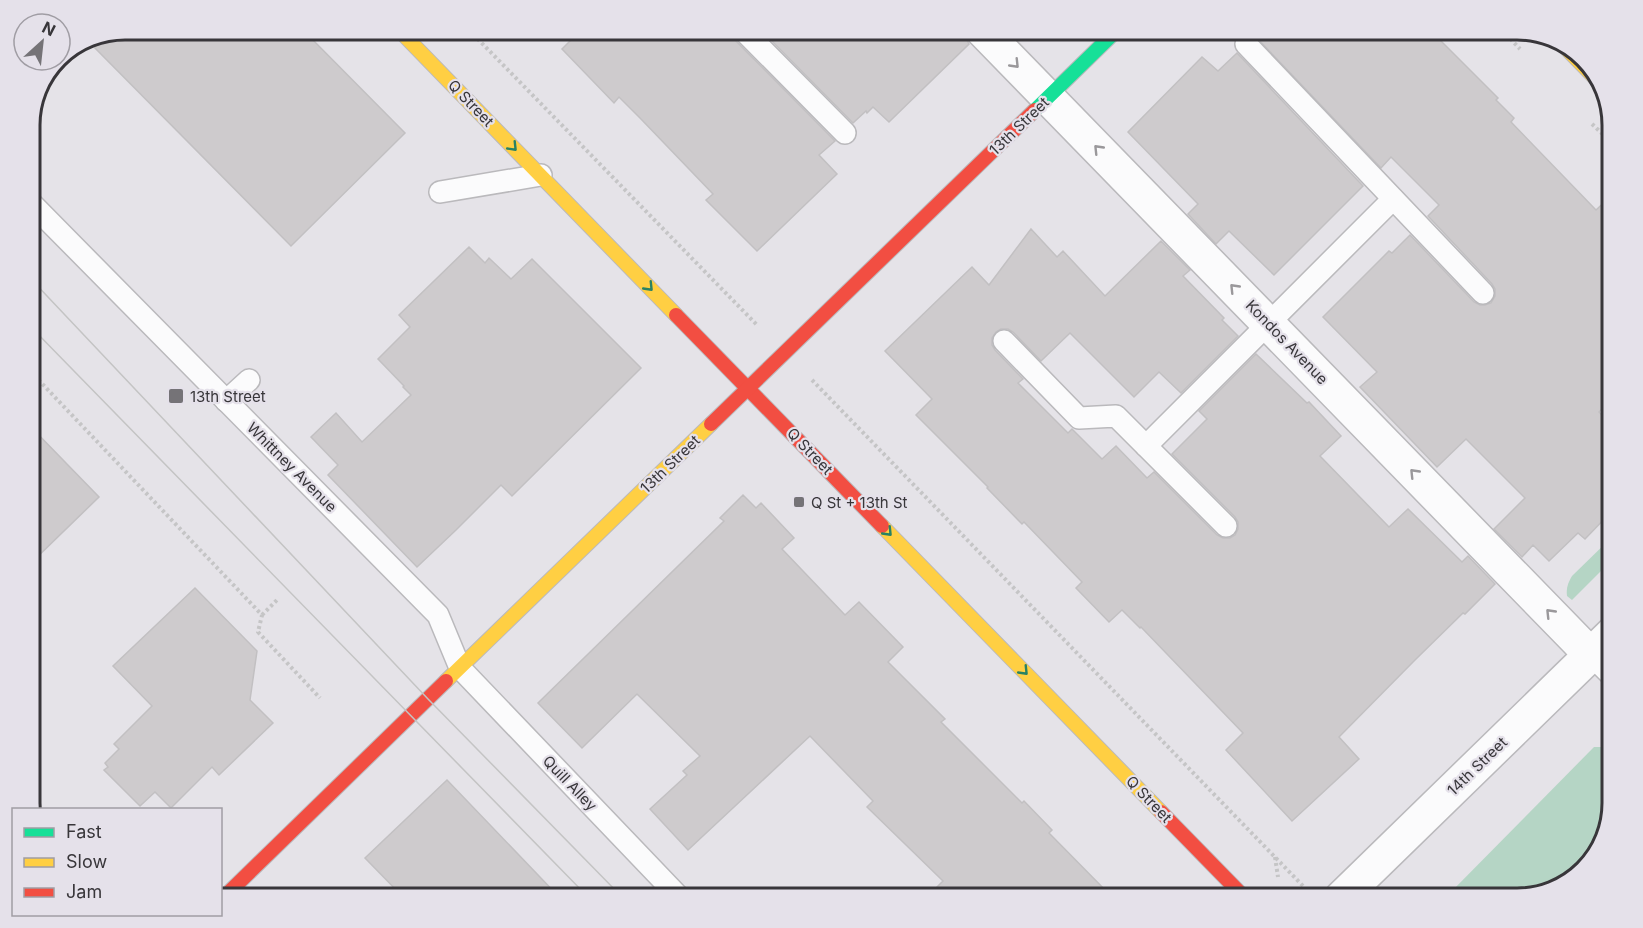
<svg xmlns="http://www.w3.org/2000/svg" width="1643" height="928" font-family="Inter,sans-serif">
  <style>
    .green { fill: #b5d5c5 }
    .building { fill: #cecbcd; stroke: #c2c0c2; stroke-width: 1.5 }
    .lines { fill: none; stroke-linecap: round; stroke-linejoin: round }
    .lane-casing { stroke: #bab9bc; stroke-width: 24 }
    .street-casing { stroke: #bab9bc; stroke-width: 36 }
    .fast-casing { stroke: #bab9bc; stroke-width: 16 }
    .slow-casing { stroke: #bab9bc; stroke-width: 16 }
    .jam-casing { stroke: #bab9bc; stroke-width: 16 }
    .path { stroke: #c5c5c6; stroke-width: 4; stroke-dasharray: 3 3; stroke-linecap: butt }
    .lane { stroke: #fbfbfc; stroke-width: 21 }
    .street { stroke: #fbfbfc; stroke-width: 33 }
    .fast { stroke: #16e098; stroke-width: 14 }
    .slow { stroke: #ffcf43; stroke-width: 14 }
    .jam { stroke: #f24e42; stroke-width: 14 }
    .tram { stroke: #c4c4c4; stroke-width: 1.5 }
    .oneway { stroke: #9a989b }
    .oneway2 { stroke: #298264 }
    .poi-dot { fill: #757377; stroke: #e5e1ea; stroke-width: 2 }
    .labels { text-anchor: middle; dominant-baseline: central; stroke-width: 4.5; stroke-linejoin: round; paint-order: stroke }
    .street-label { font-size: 15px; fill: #38363a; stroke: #e5e1ea }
    .poi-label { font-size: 15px; fill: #38363a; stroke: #e5e1ea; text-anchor: start }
    .rim { fill: none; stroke: #38363a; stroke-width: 3 }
  </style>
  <rect width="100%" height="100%" fill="#e5e3e8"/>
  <g class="green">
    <path d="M1613 536V559L1572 600 1567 596C1566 588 1568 583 1572 576Z"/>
    <polygon points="1594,747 1613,747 1613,803 1600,850 1566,885 1518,898 1445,898"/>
  </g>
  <g class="building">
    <polygon points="125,30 303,30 405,133 291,246 91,44"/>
    <polygon points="581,30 731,30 734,39 835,141 819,155 837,174 757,251 706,200 713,194 640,118 619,97 614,103 562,49"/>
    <polygon points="761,30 964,30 964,35 969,44 889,122 873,107 867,113 866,111 853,123"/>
    <polygon points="1259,30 1430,30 1498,98 1496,100 1514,118 1511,122 1596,210 1613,194 1613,398 1599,412 1613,426 1613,510 1585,539 1578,533 1549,561 1533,545 1522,557 1494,529 1525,498 1466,439 1437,467 1360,387 1377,372 1323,317 1389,251 1392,253 1410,235 1474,302 1480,305 1485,305 1491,303 1495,296 1495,289 1492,284 1428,216 1439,205 1391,157 1381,168 1254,35"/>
    <polygon points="1237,53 1363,186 1274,275 1229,231 1216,244 1188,214 1198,204 1128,132 1202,57 1218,71"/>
    <polygon points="1031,229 1057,257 1063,251 1105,296 1161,241 1190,270 1183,276 1224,318 1222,320 1238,336 1181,393 1159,372 1134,397 1070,333 1041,361 1013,332 1008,329 1001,329 996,332 992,338 992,345 995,350 1023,379 1018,383 1068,433 1072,429 1102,459 1116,446 1147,478 1154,472 1217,535 1223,538 1230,538 1235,535 1238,529 1238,522 1235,517 1172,454 1207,419 1199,411 1256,354 1307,403 1309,402 1341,436 1320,456 1389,527 1408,509 1462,562 1468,556 1495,584 1465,614 1463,613 1415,660 1339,737 1359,759 1292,821 1226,750 1243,733 1141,627 1140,628 1122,610 1109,622 1076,588 1082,582 1024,522 1022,524 987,488 988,487 916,415 932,399 885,351 972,267 989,285"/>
    <polygon points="469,247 485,263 489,258 511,279 532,259 641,368 512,496 501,485 456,530 417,567 328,475 338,465 311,437 336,413 362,442 411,395 403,387 404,386 378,359 410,327 399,315"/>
    <polygon points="30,426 99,497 30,564"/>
    <polygon points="743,495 756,508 761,503 794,538 782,549 845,615 859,602 903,647 888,662 945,719 941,722 1022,803 1024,801 1052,830 1049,833 1113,898 926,898 943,881 867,807 873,801 810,736 688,850 650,809 687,775 683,771 700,756 637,694 582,748 538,703 724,521 720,518"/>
    <polygon points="195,588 257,651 250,700 273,723 219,775 212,767 171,808 155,792 140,806 104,770 108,767 105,763 119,749 114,744 152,706 113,666"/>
    <polygon points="447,780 560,898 404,898 365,858"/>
  </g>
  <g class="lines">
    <defs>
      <g id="lane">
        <polyline points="743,30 845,133"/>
        <polyline points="1246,44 1483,293"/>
        <polyline points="440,192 541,175"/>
        <polyline points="30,202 438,615 460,668 680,898"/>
        <polyline points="1004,341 1079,418 1116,416 1226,526"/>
        <polyline points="226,401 249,380"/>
        <polyline points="1146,446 1393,199"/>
        <polyline points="1591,655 1613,677"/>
      </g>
      <g id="street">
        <polyline points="982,30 1591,655"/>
        <polyline points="1341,898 1613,633"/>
      </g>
      <polyline id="fast" points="1035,110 1117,30"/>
      <g id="slow">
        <polyline points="399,30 676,315"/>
        <polyline points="1559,41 1603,86"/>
        <polyline points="882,526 1161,812"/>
        <polyline points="446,681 711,424"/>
      </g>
      <g id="jam">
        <polyline points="676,315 882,526"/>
        <polyline points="711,424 1035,110"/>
        <polyline points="1161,812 1245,898"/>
        <polyline points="223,898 446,681"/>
      </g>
    </defs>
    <use href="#lane" class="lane-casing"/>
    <use href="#street" class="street-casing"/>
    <use href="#fast" class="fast-casing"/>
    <use href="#slow" class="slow-casing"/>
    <use href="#jam" class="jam-casing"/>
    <g class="path">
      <polyline points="469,30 758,326"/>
      <polyline points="1502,30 1520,49"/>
      <polyline points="1592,124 1613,144"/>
      <polyline points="30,371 262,615 258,632 320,698"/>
      <polyline points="812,380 1304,887"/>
      <polyline points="262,615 279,598"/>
      <polyline points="1275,857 1278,877"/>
    </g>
    <use href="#lane" class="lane"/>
    <use href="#street" class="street"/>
    <use href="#fast" class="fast"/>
    <use href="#slow" class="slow"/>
    <use href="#jam" class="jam"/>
    <g class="tram">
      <polyline points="30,278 428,699 623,898"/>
      <polyline points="30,326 589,898"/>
    </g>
  </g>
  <defs><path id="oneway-chevron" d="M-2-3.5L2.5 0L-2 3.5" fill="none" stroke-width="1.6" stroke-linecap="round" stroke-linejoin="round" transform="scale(1.5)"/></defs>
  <g class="oneway">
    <use href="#oneway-chevron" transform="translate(1015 64) rotate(46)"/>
    <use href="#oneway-chevron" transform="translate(1098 149) rotate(-134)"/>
    <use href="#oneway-chevron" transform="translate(1234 288) rotate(-134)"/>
    <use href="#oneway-chevron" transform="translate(1414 473) rotate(-134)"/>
    <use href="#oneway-chevron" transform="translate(1550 613) rotate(-134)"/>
  </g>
  <g class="oneway2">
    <use href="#oneway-chevron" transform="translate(513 147) rotate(46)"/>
    <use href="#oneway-chevron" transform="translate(649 287) rotate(46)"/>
    <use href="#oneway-chevron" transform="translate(888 532) rotate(46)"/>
    <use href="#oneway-chevron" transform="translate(1024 671) rotate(46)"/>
  </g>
  <g class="poi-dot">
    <rect x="168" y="388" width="16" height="16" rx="3"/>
    <rect x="793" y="496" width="12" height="12" rx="3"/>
  </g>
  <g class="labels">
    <g class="street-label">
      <text transform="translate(471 103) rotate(46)">Q Street</text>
      <text transform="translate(1019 126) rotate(-44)">13th Street</text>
      <text transform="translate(1287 342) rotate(46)">Kondos Avenue</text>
      <text transform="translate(810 451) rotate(46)">Q Street</text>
      <text transform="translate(670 464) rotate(-44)">13th Street</text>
      <text transform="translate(292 467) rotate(45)">Whittney Avenue</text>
      <text transform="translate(1477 766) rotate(-44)">14th Street</text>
      <text transform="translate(570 783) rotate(46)">Quill Alley</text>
      <text transform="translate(1149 799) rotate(46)">Q Street</text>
    </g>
    <g class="poi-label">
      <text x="190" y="396">13th Street</text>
      <text x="811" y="502">Q St + 13th St</text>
    </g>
  </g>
  <path d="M0 0H1643V928H0ZM125 40H1517A85 85 0 0 1 1602 125V803A85 85 0 0 1 1517 888H125A85 85 0 0 1 40 803V125A85 85 0 0 1 125 40Z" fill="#e5e1ea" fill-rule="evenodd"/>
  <path class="rim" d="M125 40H1517A85 85 0 0 1 1602 125V803A85 85 0 0 1 1517 888H125A85 85 0 0 1 40 803V125A85 85 0 0 1 125 40Z"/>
  <rect x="12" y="808" width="210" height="108" fill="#e5e1ea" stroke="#a09da4" stroke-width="1.5"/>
  <rect x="24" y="828" width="30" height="9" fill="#16e098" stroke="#a09da4" stroke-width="1.5"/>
  <text x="66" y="838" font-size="18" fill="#38363a">Fast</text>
  <rect x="24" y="858" width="30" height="9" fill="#ffcf43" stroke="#a09da4" stroke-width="1.5"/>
  <text x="66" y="868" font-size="18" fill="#38363a">Slow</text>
  <rect x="24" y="888" width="30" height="9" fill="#f24e42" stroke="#a09da4" stroke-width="1.5"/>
  <text x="66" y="898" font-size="18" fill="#38363a">Jam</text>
  <g transform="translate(42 42) rotate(27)"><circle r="28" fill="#e5e1ea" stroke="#a09da4" stroke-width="1.5"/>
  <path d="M0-4.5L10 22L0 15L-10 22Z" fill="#757377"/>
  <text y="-9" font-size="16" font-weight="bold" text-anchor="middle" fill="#38363a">N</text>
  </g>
</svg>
